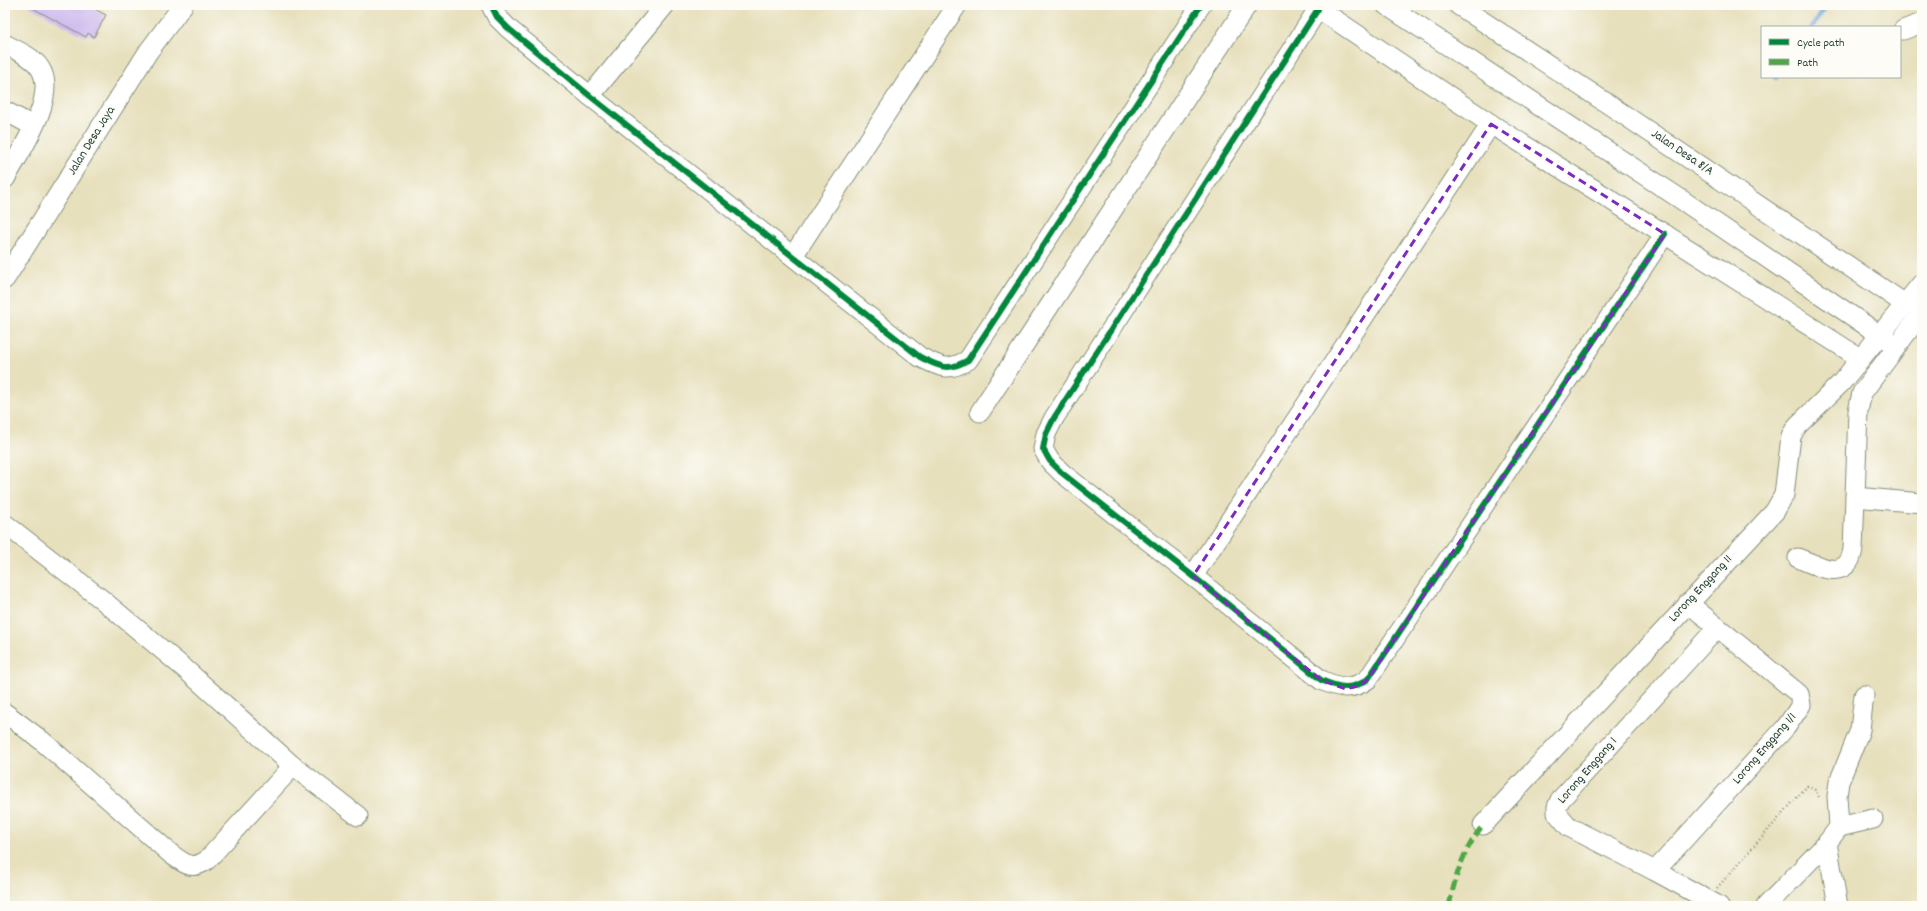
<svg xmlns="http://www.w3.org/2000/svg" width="1927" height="911" font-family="Dekko,sans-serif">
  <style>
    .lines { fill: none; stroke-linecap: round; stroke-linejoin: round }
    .stream { stroke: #6ca5db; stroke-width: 4.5 }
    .building { fill: #cbb6ed }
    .minor-casing { stroke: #838e78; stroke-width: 21 }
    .path { stroke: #838e78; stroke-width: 2.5; stroke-dasharray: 1 3; stroke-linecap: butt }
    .minor { stroke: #fff; stroke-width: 19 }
    .quiet { stroke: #4fa644; stroke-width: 5; stroke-dasharray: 10 5; stroke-linecap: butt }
    .cycleway-casing { stroke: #fdfcf7; stroke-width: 8 }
    .cycleway { stroke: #00873e; stroke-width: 6 }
    .marked { fill: none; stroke: #7b2cbf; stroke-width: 3; stroke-dasharray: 8 5; stroke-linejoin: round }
    .labels { text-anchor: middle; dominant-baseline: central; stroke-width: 4; stroke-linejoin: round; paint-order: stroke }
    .street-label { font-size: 13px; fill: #1f3d34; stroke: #fdfcf7 }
  </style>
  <rect width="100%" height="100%" fill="#fdfcf7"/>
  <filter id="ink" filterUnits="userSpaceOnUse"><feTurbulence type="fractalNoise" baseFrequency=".025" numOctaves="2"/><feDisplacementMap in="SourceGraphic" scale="8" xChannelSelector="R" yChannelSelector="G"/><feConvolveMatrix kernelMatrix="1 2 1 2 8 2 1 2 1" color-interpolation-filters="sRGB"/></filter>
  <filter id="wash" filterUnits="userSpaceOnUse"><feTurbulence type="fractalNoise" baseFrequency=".012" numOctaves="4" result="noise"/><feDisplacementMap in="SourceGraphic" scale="16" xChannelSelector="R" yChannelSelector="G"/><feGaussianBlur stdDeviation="0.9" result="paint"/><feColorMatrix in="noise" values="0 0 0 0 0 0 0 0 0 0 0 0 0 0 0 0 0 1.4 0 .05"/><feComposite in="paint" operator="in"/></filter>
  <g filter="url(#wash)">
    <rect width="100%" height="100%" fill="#e7e0bd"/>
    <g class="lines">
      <g class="stream">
        <polyline points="1812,27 1827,5"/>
        <polyline points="1776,78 1776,77"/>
      </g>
    </g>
    <g id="blocks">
      <polygon class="building" points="27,5 87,5 106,15 94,37 88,33 86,37"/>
    </g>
  </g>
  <g filter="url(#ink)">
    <use href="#blocks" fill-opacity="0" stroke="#838e78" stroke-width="1"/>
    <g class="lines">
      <defs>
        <g id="minor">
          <path d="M491 5 497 17 509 29 590 96 920 357C940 367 948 372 968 360L1201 5"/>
          <polyline points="1313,5 1491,124 1860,358"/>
          <polyline points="1386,5 1682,200 1896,346"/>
          <polyline points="1458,5 1611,106 1905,304"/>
          <path d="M1318 9 1054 418 1046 434 1043 449 1050 461 1062 473 1193 576 1321 680C1339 688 1352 691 1368 679L1665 234"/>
          <polyline points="1903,30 1922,23"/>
          <path d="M5 44C17 51 32 56 40 68 59 97 19 153 5 179"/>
          <polyline points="590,96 665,5"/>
          <polyline points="5,111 33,126"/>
          <polyline points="793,256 957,5"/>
          <polyline points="5,279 148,52 183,5"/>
          <polyline points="1922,312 1862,393 1858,411 1855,497 1922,503"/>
          <polyline points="980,412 1247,5"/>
          <polyline points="5,524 100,598 184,668 293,766 358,816"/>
          <path d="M1798 558C1818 566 1848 583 1853 549L1855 497"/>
          <polyline points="1193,576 1491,124"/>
          <polyline points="1717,628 1560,800 1557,807 1557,813 1569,827 1655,871 1719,906"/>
          <path d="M5 713 41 740 171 854C185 864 191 871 207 860L293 766"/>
          <polyline points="1483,825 1775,511 1784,495 1791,436 1797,426 1841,383 1922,283"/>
          <polyline points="1839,827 1873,819"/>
          <polyline points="1827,843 1838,906"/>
          <polyline points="1655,871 1786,727 1801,705 1799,694 1688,603"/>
          <polyline points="1766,906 1827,843 1839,827 1837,796 1839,782 1860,730 1864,695"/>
        </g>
      </defs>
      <use href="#minor" class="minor-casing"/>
      <polyline class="path" points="1717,888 1807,786 1815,790 1819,797"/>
      <use href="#minor" class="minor"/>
      <path class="quiet" d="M1449 906C1456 874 1463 851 1483 825"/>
      <defs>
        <g id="cycleway">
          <path d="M491 5 497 17 509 29 590 96 920 357C940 367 948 372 968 360L1201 5"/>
          <path d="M1318 9 1054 418 1046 434 1043 449 1050 461 1062 473 1193 576 1321 680C1339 688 1352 691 1368 679L1665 234"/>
        </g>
      </defs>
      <use href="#cycleway" class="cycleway-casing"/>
      <use href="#cycleway" class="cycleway"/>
    </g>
  </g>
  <path class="marked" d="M1491 124 1665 234 1368 679 1361 685 1346 689 1321 680 1193 576Z"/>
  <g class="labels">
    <g class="street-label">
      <text transform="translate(92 141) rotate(-58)">Jalan Desa Jaya</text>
      <text transform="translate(1682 153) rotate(34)">Jalan Desa 8/A</text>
      <text transform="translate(1701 589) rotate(-47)">Lorong Enggang 11</text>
      <text transform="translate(1765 749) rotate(-49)">Lorong Enggang 1/1</text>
      <text transform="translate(1588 771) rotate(-49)">Lorong Enggang 1</text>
    </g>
  </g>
  <rect width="1927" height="911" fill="none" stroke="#fdfcf7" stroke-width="20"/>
  <rect x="1761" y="26" width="140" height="52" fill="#fdfcf7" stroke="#a4b0a9"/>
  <rect x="1769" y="39" width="20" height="6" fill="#00873e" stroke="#a4b0a9"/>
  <text x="1797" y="46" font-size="12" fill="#1f3d34">Cycle path</text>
  <rect x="1769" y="59" width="20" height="6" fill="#4fa644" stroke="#a4b0a9"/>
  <text x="1797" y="66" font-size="12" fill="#1f3d34">Path</text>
</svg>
